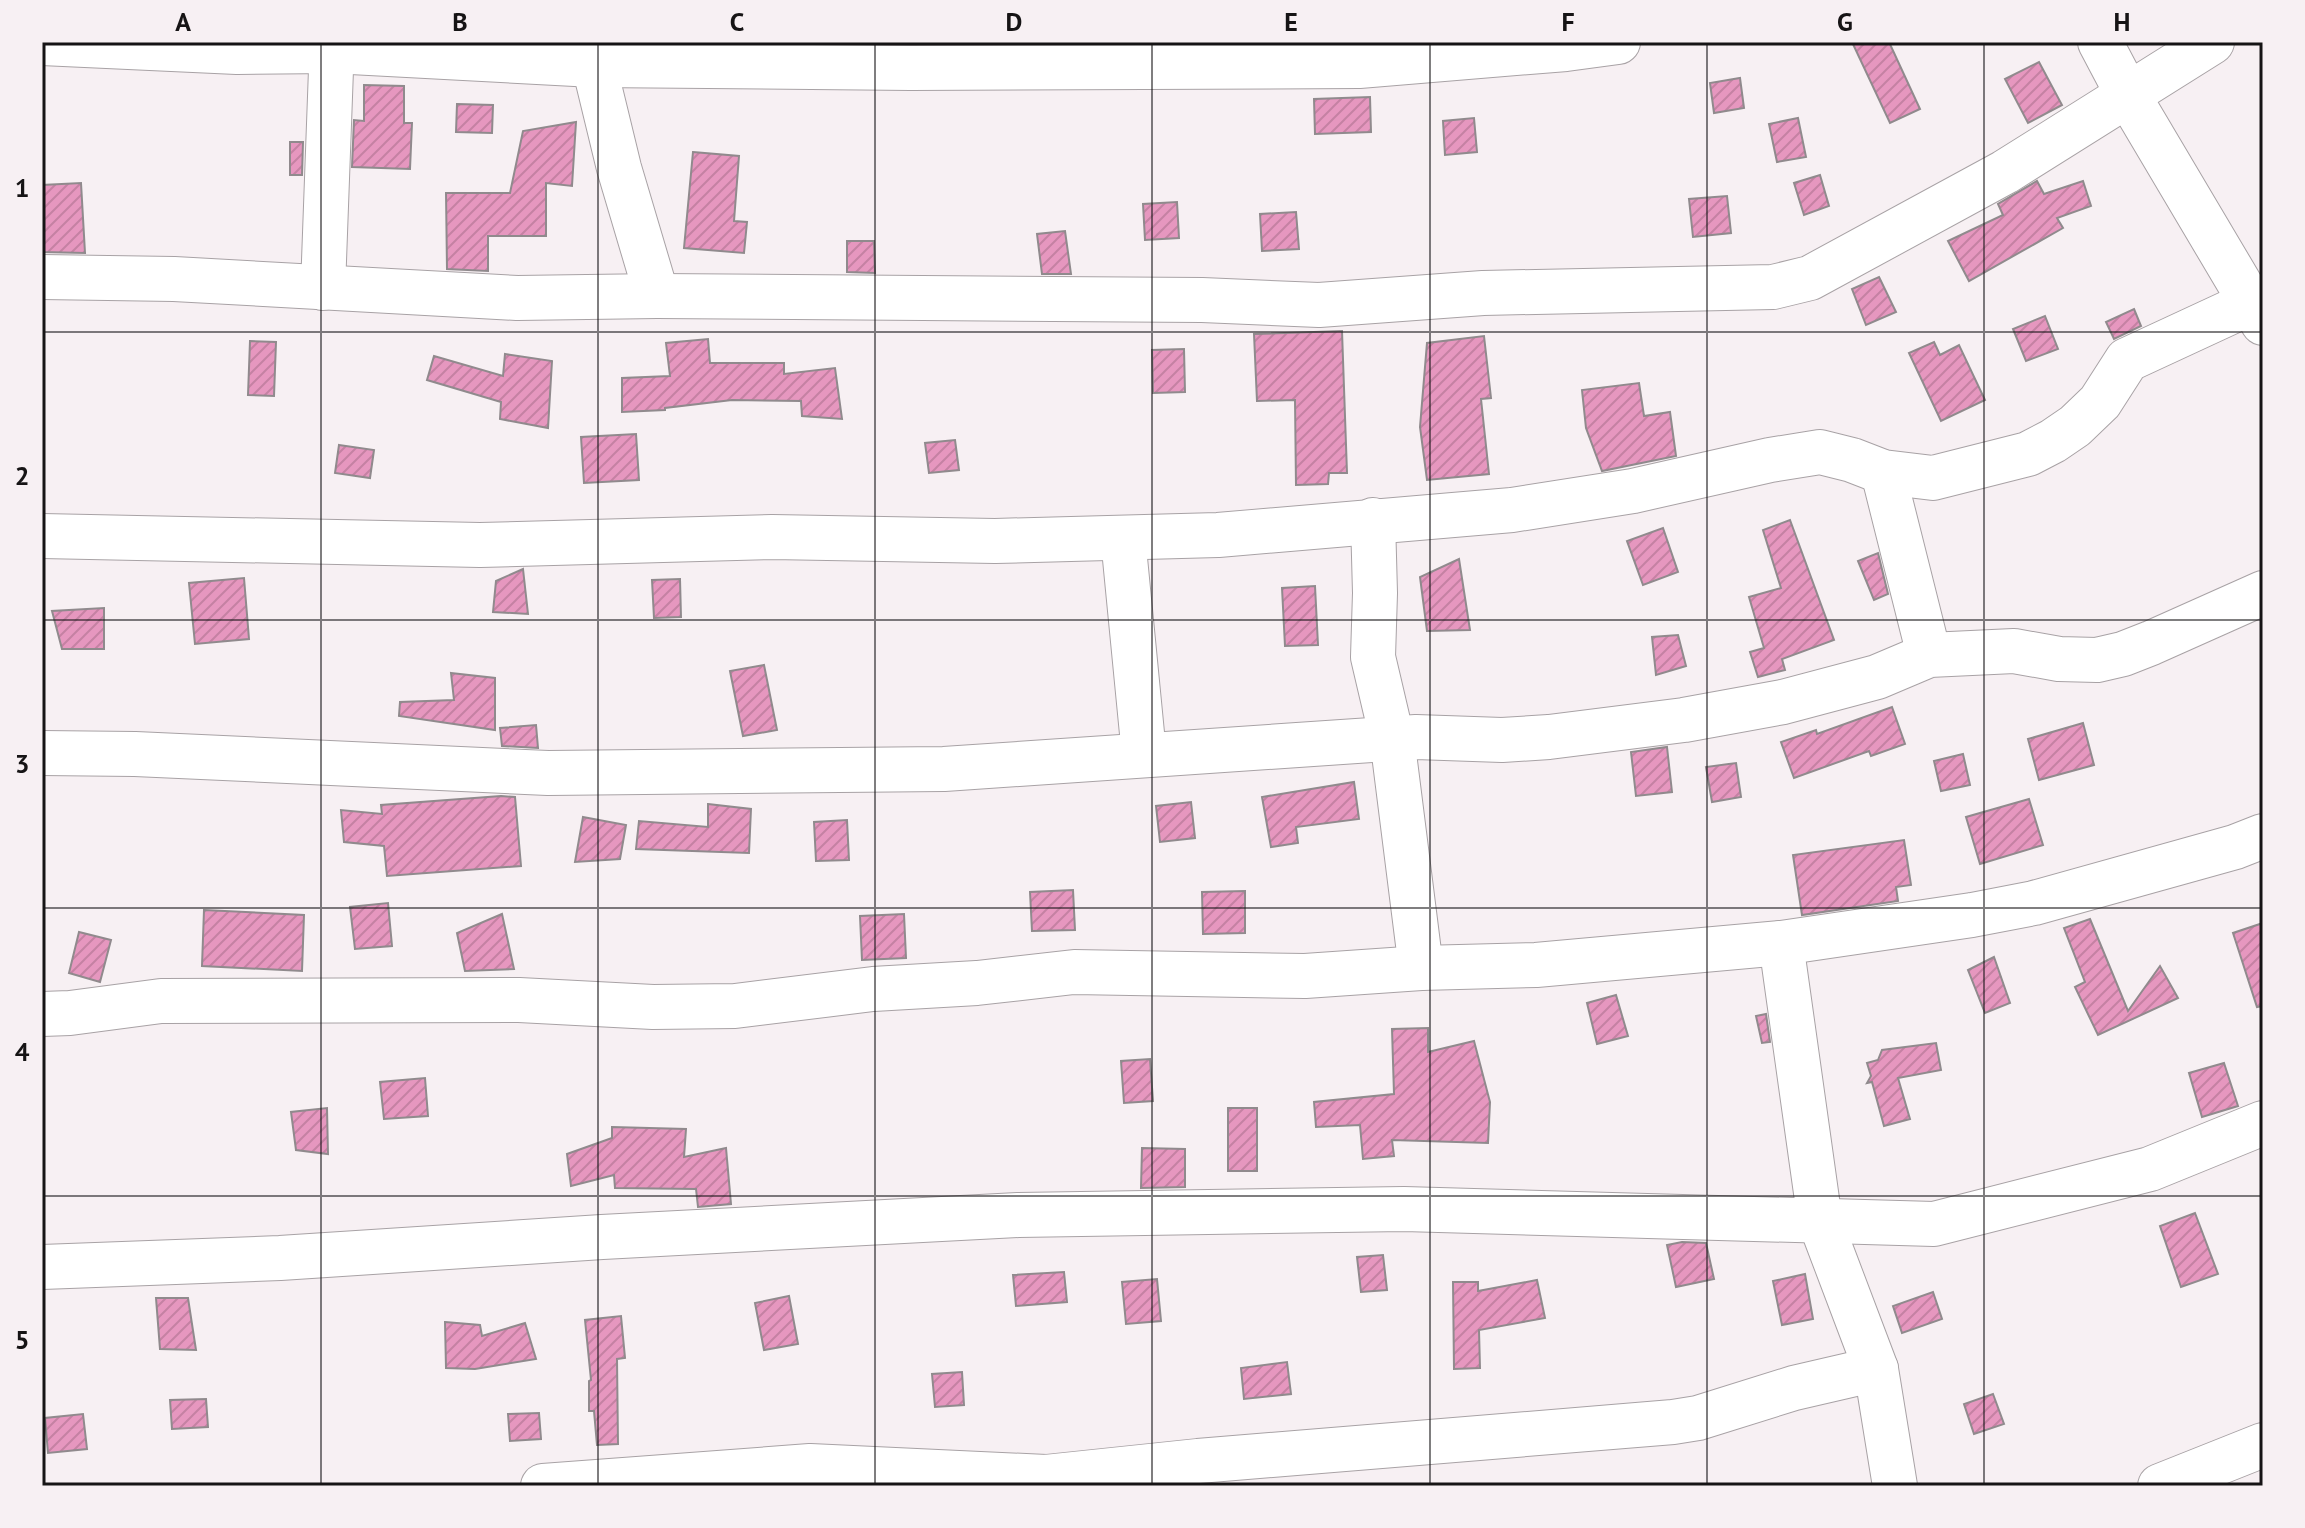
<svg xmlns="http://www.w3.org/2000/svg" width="2305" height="1528" font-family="'PT Sans',sans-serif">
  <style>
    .building { fill: url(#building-hatch); stroke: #908a8d; stroke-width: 2 }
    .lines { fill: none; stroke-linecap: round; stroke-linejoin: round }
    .minor-casing { stroke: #a8a2a5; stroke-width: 46 }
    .minor { stroke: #fff; stroke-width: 44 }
    .grid { fill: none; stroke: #161415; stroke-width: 2; stroke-opacity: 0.55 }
    .neatline { fill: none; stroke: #161415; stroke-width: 3 }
    .grid-label { font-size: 26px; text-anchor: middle; font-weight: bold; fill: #161415 }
  </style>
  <defs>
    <pattern id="building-hatch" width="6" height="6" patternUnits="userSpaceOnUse" patternTransform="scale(2)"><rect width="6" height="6" fill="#e697bf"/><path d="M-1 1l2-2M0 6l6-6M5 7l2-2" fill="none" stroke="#c581a3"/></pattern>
  </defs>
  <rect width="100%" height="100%" fill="#f7f0f3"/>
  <g class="building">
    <polygon points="1852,42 1889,42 1920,109 1890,123"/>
    <polygon points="2039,62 2062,105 2028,123 2005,79"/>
    <polygon points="1740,78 1744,108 1714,113 1710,83"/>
    <polygon points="364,85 404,86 404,123 412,123 410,169 352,167 354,120 364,121"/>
    <polygon points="1370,97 1371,132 1315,134 1314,99"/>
    <polygon points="457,104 493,105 492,133 456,132"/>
    <polygon points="1474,118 1477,152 1445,155 1443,121"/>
    <polygon points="1798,118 1806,157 1777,162 1769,124"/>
    <polygon points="576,122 572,186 546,183 546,236 488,236 488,271 447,269 446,193 510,193 523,131"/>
    <polygon points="290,142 303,142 302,175 290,175"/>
    <polygon points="693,152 739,156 734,221 747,222 744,253 684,248"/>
    <polygon points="1820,175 1829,206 1804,215 1794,183"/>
    <polygon points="2037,181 2044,194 2083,181 2091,206 2057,218 2063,228 1969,281 1948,241 2003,215 1998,204"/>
    <polygon points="81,183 85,253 42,252 42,185"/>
    <polygon points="1727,196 1731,233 1693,237 1689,199"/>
    <polygon points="1177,202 1179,238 1145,240 1143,204"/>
    <polygon points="1296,212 1299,249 1262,251 1260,214"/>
    <polygon points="1065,231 1071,274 1042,274 1037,234"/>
    <polygon points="847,241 874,241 875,273 847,272"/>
    <polygon points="1879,277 1896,312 1866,325 1852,289"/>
    <polygon points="2134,309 2141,326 2114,339 2106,322"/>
    <polygon points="2045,316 2058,349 2026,361 2013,329"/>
    <polygon points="1342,331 1347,473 1329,473 1328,484 1296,485 1295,400 1257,401 1254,334"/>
    <polygon points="1484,336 1491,398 1481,399 1489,474 1427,480 1420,427 1427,343"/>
    <polygon points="708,339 710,363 784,363 784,374 835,368 842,419 802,416 801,401 732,400 665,408 665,410 622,412 622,378 670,376 666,343"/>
    <polygon points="250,341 276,342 274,396 248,395"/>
    <polygon points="1934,342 1940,355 1959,345 1985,400 1941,421 1909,353"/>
    <polygon points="1184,349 1185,392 1153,393 1152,350"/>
    <polygon points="505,354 552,361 548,428 500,419 501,402 427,380 434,356 503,376"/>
    <polygon points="1639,383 1644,416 1670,412 1676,456 1602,471 1586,428 1582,390"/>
    <polygon points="636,434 639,480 584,483 581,437"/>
    <polygon points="955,440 959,470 929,473 925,443"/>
    <polygon points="339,445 374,450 370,478 335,473"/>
    <polygon points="1790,520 1834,640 1782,659 1785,670 1758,677 1750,652 1764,648 1749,597 1781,588 1763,530"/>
    <polygon points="1663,528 1678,572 1643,585 1627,541"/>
    <polygon points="1878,553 1888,594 1874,600 1858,561"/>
    <polygon points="1459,559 1470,630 1427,631 1420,577"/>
    <polygon points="523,569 528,614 493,612 496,581"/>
    <polygon points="244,578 249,639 195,644 189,583"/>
    <polygon points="680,579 681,617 654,618 652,580"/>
    <polygon points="1315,586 1318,645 1285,646 1282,588"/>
    <polygon points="104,608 104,649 62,649 52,611"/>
    <polygon points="1678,635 1686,666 1656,675 1652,637"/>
    <polygon points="764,665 777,730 743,736 730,671"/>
    <polygon points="451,673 495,678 495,730 399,716 400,702 454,700"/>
    <polygon points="1892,707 1905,744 1871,756 1869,751 1794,778 1781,742 1816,730 1817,734"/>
    <polygon points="2083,723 2094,765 2039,780 2028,739"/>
    <polygon points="536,725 538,748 502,746 500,728"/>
    <polygon points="1667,747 1672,792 1636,796 1631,752"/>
    <polygon points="1963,754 1970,785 1941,791 1934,761"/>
    <polygon points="1736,763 1741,797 1712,802 1706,767"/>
    <polygon points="1354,782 1359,819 1296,827 1298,843 1271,847 1262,797"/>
    <polygon points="501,796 515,797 521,866 387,876 384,846 344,842 341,810 382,814 381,805"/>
    <polygon points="2029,799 2043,845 1980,864 1966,817"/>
    <polygon points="1191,802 1195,838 1160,842 1156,806"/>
    <polygon points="708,804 751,809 749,853 636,849 639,821 708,827"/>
    <polygon points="583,817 626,825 620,859 575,862"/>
    <polygon points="847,820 849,860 816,861 814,822"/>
    <polygon points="1904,840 1911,885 1896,887 1898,901 1802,915 1793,855"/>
    <polygon points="1073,890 1075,930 1032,931 1030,892"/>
    <polygon points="1245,891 1245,933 1203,934 1202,892"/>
    <polygon points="388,903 392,946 355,949 350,907"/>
    <polygon points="204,910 304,915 302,971 202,966"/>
    <polygon points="502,914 514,969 465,971 457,933"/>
    <polygon points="904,914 906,958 862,960 860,916"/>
    <polygon points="2090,919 2128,1011 2160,966 2178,998 2098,1035 2075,987 2085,982 2064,928"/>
    <polygon points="2263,923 2263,1006 2257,1007 2233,933"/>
    <polygon points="79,932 111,940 100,982 69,973"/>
    <polygon points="1994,957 2010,1003 1985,1013 1968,970"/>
    <polygon points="1616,995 1628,1036 1597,1044 1587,1003"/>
    <polygon points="1766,1014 1770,1042 1762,1043 1756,1016"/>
    <polygon points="1428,1028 1428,1052 1474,1041 1490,1102 1488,1143 1392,1140 1394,1156 1363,1159 1360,1125 1316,1127 1314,1102 1394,1094 1392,1029"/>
    <polygon points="1936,1043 1941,1070 1898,1078 1910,1119 1884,1126 1872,1082 1867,1083 1871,1076 1867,1063 1878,1060 1882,1050"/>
    <polygon points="1150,1059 1153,1101 1124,1103 1121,1061"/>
    <polygon points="2224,1063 2238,1106 2202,1117 2189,1073"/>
    <polygon points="425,1078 428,1116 384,1119 380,1082"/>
    <polygon points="327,1108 328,1154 296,1150 291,1112"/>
    <rect x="1228" y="1108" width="29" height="63"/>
    <polygon points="612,1127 686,1129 684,1157 726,1148 731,1204 698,1207 696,1189 615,1188 614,1175 571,1186 567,1154 612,1138"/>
    <polygon points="1142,1148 1185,1149 1185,1187 1141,1188"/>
    <polygon points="2195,1213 2218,1274 2181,1287 2160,1226"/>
    <polygon points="1682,1242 1706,1243 1714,1279 1676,1287 1667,1245"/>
    <polygon points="1383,1255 1387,1290 1361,1292 1357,1257"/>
    <polygon points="1064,1272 1067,1302 1016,1306 1013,1275"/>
    <polygon points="1805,1274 1813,1319 1782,1325 1773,1281"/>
    <polygon points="1157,1279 1161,1321 1126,1324 1122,1282"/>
    <polygon points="1537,1280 1545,1318 1479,1330 1480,1368 1454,1369 1453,1282 1478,1282 1478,1291"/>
    <polygon points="1933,1292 1942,1319 1902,1333 1893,1306"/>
    <polygon points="789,1296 798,1344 764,1350 755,1303"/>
    <polygon points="156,1298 188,1298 196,1350 160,1349"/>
    <polygon points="621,1316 625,1358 617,1359 618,1444 597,1445 594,1411 589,1411 589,1381 591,1380 585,1320"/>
    <polygon points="445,1322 480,1325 482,1336 525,1323 536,1359 475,1369 446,1368"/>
    <polygon points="1287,1362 1291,1394 1244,1399 1241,1368"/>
    <polygon points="962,1372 964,1405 935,1407 932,1374"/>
    <polygon points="1993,1394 2004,1424 1974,1434 1964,1404"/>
    <polygon points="206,1399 208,1427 172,1429 170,1400"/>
    <polygon points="539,1413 541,1439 510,1441 508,1414"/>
    <polygon points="83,1414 87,1449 48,1453 45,1418"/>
  </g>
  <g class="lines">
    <defs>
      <g id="minor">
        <polyline points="2100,42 2129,97 2263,323"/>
        <polyline points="42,43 237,52 332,51 594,65 911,68 1359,66 1566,49 1618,42"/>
        <polyline points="594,65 619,168 657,296"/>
        <polyline points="42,277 174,279 517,298 657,296 1202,300 1319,305 1483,293 1773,287 1810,278 2005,172 2212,42"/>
        <polyline points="323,288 332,42"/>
        <polyline points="1883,472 1929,655"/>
        <polyline points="1373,520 1375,593 1373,657 1392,738 1421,968"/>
        <polyline points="42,536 480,545 772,537 995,541 1218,535 1512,510 1633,491 1770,460 1820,452 1852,460 1883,472 1933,478 2028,454 2053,441 2075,426 2100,402 2127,360 2250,303"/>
        <polyline points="1123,538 1144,754"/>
        <polyline points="42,753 135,754 548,773 944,769 1416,737 1502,740 1549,737 1684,720 1783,702 1877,677 1929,655 2014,651 2059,659 2097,660 2123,654 2151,643 2263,593"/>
        <polyline points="1781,943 1820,1221 1876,1369 1895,1486"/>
        <polyline points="42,1014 70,1013 161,1001 519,1000 653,1007 735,1006 873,989 977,983 1074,972 1305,976 1421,968 1536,965 1781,943 1972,915 2034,903 2235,847 2263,836"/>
        <polyline points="42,1267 280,1258 602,1237 1018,1215 1404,1209 1934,1224 2150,1169 2263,1123"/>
        <polyline points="543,1486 810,1466 1046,1477 1198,1461 1673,1422 1698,1418 1794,1388 1876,1369"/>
        <polyline points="2160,1486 2263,1445"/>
      </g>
    </defs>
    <use href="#minor" class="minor-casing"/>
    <use href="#minor" class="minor"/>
  </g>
  <path class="grid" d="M321 42V1486M598 42V1486M875 42V1486M1152 42V1486M1430 42V1486M1707 42V1486M1984 42V1486M42 332H2263M42 620H2263M42 908H2263M42 1196H2263"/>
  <rect width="2305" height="1528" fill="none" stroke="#f7f0f3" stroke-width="88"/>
  <rect x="44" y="44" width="2217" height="1440" class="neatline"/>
  <g class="grid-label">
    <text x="183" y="31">A</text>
    <text x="460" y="31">B</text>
    <text x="737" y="31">C</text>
    <text x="1014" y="31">D</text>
    <text x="1291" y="31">E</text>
    <text x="1568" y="31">F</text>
    <text x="1845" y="31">G</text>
    <text x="2122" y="31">H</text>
    <text x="22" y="197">1</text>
    <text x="22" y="485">2</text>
    <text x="22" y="773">3</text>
    <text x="22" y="1061">4</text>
    <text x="22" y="1349">5</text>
  </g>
</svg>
